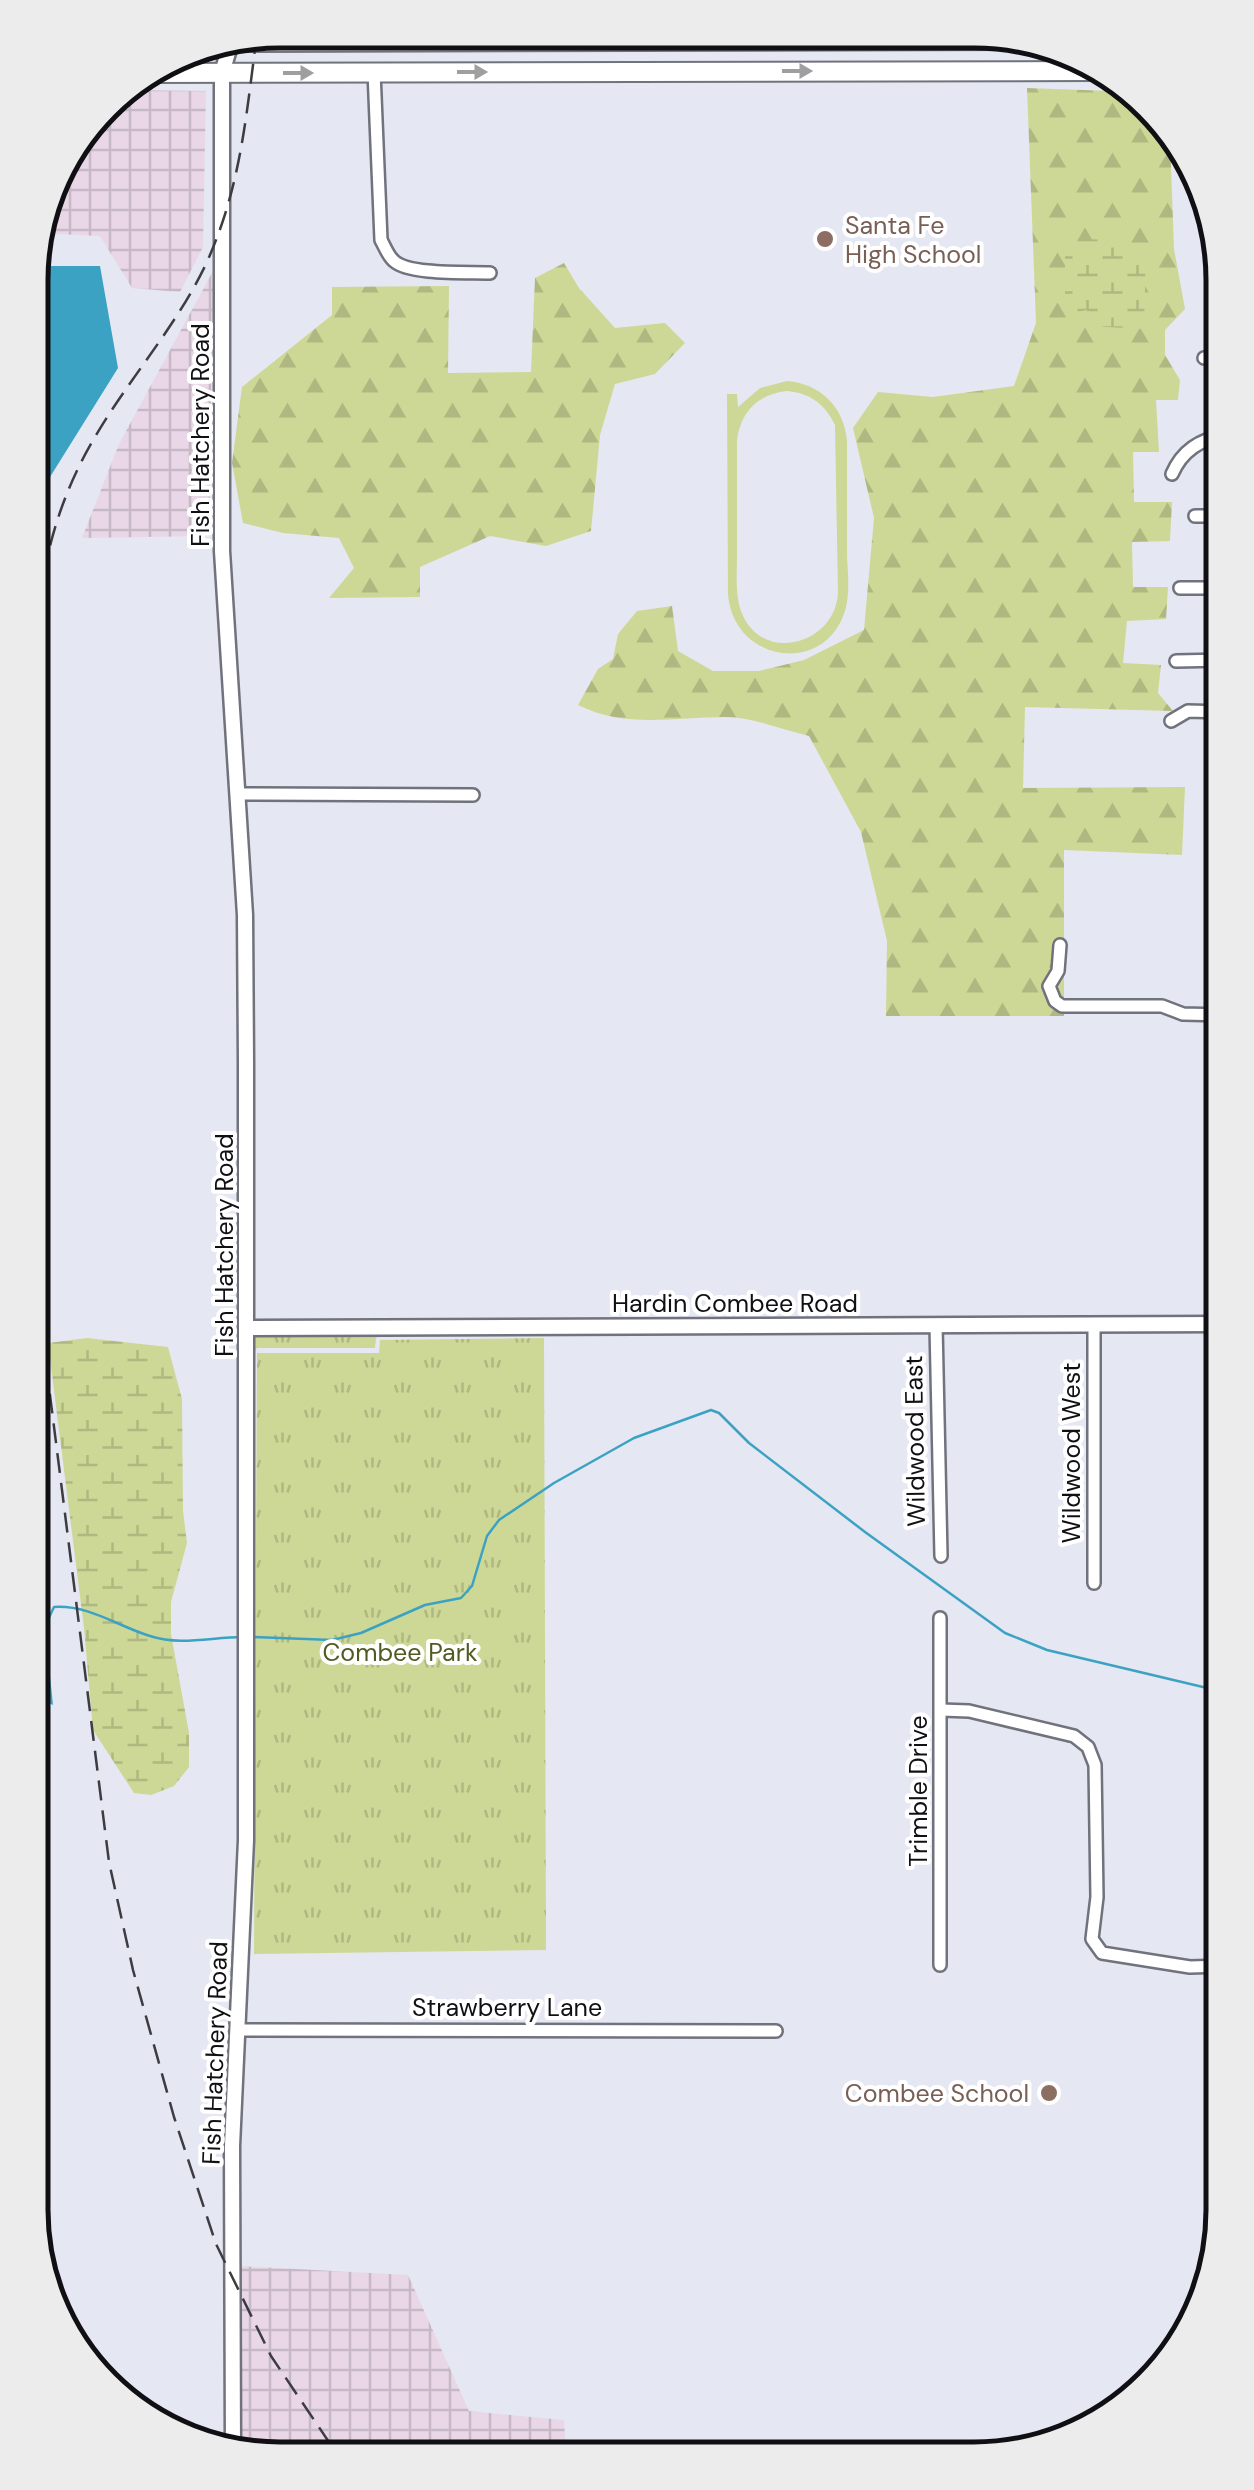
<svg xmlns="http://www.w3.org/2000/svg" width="1254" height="2490" font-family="'DM Sans',sans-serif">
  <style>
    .industrial { fill: url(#industrial-grid) }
    .grass { fill: #cdd896; fill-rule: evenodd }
    .forest { fill: url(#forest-firs); fill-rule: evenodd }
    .wetland { fill: url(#wetland-marsh) }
    .park { fill: url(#park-tufts) }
    .water { fill: #3ca2c3 }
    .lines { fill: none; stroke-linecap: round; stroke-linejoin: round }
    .stream { stroke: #3ca2c3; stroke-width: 2.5 }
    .minor-casing { stroke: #70727c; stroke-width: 16 }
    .tertiary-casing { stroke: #70727c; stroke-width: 19 }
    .primary-casing { stroke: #70727c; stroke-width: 22 }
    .minor { stroke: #fff; stroke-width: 11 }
    .tertiary { stroke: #fff; stroke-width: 14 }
    .primary { stroke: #fff; stroke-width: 18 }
    .rail { stroke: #3c3c41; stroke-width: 2.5; stroke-dasharray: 20 10; stroke-linecap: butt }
    .oneway { fill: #9f9fa1 }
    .education-dot { fill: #8d6e63; stroke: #fff; stroke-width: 4 }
    .labels { text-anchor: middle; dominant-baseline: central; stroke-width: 8; stroke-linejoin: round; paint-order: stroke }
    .education-label { font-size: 25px; fill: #785e54; stroke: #fff; text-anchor: start }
    .street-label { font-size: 25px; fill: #101014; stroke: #fff }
    .park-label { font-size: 25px; fill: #535a21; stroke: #fff }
    .rim { fill: none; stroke: #101014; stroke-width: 5 }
  </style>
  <defs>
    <pattern id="industrial-grid" width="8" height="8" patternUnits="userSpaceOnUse" patternTransform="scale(2.5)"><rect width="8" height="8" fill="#e9d7e8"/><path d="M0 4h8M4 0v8" fill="none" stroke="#c7b8c6"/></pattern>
    <pattern id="forest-firs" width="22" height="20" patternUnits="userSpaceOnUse" patternTransform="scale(2.5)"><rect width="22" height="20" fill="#cdd896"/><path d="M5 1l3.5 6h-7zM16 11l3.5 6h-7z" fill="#afb880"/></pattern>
    <pattern id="wetland-marsh" width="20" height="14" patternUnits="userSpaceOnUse" patternTransform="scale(2.5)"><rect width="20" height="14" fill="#cdd896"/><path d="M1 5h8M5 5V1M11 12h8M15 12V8" fill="none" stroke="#afb880"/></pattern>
    <pattern id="park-tufts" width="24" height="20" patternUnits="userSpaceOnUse" patternTransform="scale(2.5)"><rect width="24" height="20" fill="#cdd896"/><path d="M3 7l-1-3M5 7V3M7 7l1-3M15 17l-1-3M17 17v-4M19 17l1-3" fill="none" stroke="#afb880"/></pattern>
  </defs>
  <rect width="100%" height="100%" fill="#e5e7f2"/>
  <g class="industrial">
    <polygon points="118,90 206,91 203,247 180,292 132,288 100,236 36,233 56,169"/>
    <polygon points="213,271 209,536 82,538 119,444"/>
    <polygon points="238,2266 408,2275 469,2411 564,2420 566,2453 246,2458 238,2454"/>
  </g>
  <path class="grass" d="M787 381C821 384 844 407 847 441 847 479 847 518 847 557 848 574 850 594 845 611 824 677 733 662 728 594L727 394H737L738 407 760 388ZM787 391C810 393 825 404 835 425L838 594C834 646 760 664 741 611 735 594 737 574 737 557 737 518 737 479 737 441 740 412 758 394 787 391Z"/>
  <g class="forest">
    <path d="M1027 88 1139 92 1170 139 1174 249 1185 309 1165 330V355L1180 380 1178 400H1156L1159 452H1133L1134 502H1172L1170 541 1132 542 1133 587H1168L1166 619 1127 621 1123 663 1161 665 1158 693 1173 711 1025 707 1023 788 1185 787 1182 855 1064 850V1016H886L887 941 861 832 809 736C783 730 752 717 725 717 674 717 626 729 578 705L598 669 613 659 618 634 637 611 672 606 678 651 713 671H759L804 660 864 630 874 518 853 428 878 392 933 397 1014 386 1036 323ZM1146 246 1088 325V310L1075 311Z"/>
    <polygon points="564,263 579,288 615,328 665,323 685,343 655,374 615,384 600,435 591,531 546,546 490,536 420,567 420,597 329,598 354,568 339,538 283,533 243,523 232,463 242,387 332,315 332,287 449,286 448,373 531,372 535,278"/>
  </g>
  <g class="wetland">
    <polygon points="1114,239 1146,246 1144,329 1088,326 1087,310 1065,315 1065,240"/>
    <polygon points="87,1338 168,1347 182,1399 183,1511 187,1543 171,1602 171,1634 189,1733 189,1767 174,1786 151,1795 134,1793 93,1730 84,1628 48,1343"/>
  </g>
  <g class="park">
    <polygon points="537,1332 380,1335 376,1338 375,1348 257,1348 253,1353 251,1334"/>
    <polygon points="544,1338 546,1950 254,1954 257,1353 379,1353 380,1340"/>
  </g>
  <g class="water">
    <polygon points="32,266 100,266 118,368 40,493 32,523"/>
    <polygon points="31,1643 48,1657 53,1705 31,1695"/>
    <polygon points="30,1818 47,1845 41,1876 30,1883"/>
  </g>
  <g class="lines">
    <g class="stream">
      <polyline points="251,1637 332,1640 361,1633 425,1605 461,1598 472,1586 487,1536 499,1520 554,1483 634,1438 711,1410 719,1413 749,1443 865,1532 1005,1633 1047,1650 1224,1692"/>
      <path d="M31 1640 43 1630 54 1607C90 1605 117 1626 150 1636 181 1646 211 1637 243 1637"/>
    </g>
    <defs>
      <g id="minor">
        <path d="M374 72 381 240C385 247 388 256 394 261 409 275 468 272 490 273"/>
        <polyline points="1204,358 1224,359"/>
        <path d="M1172 474C1182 451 1200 439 1224 436"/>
        <polyline points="1195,516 1224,516"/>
        <polyline points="1180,588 1224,588"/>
        <polyline points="1176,661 1224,660"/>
        <polyline points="1171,721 1188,711 1224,712"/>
        <polyline points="238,794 473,795"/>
        <polyline points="1060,945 1058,971 1049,986 1055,1001 1062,1006 1162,1006 1183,1014 1224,1015"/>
        <polyline points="1094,1324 1094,1583"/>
        <polyline points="936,1325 941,1556"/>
        <polyline points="940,1618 940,1965"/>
        <polyline points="941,1710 969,1711 1074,1736 1088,1747 1095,1765 1097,1897 1092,1939 1102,1953 1190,1967 1223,1966"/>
        <polyline points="238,2030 776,2031"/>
      </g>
      <g id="tertiary">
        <polyline points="232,39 222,73 222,551 245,915 246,1063 246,1840 232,2146 233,2452"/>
        <polyline points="246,1328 1224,1324"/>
      </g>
      <g id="primary">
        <polyline points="217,42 1034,40"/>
        <polyline points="145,73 1096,71"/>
      </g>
    </defs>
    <use href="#minor" class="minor-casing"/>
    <use href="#tertiary" class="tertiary-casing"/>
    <use href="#primary" class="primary-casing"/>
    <use href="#minor" class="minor"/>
    <use href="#tertiary" class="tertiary"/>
    <use href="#primary" class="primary"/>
    <path class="rail" d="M257 34C246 116 241 187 206 264 176 327 130 377 95 437 59 497 41 563 37 632L40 1316 109 1862 133 1970 174 2117 216 2244 271 2356 339 2457"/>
  </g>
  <defs><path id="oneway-solid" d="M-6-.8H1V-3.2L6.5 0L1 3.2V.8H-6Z" transform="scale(2.5)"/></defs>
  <g class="oneway">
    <use href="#oneway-solid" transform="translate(797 71)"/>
    <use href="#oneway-solid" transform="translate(472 72)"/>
    <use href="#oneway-solid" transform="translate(298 73)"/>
  </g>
  <g class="education-dot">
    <circle cx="825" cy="239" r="10"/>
    <circle cx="1049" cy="2093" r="10"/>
  </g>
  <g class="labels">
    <g class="education-label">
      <text x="845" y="225">Santa Fe<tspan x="845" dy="29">High School</tspan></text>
      <text x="1029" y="2093" text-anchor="end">Combee School</text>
    </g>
    <g class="street-label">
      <text transform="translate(200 435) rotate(-90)">Fish Hatchery Road</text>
      <text transform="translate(224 1245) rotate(-90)">Fish Hatchery Road</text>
      <text x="735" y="1303">Hardin Combee Road</text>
      <text transform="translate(915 1441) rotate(-91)">Wildwood East</text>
      <text transform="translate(1071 1453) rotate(-90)">Wildwood West</text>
      <text transform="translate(918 1791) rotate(-90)">Trimble Drive</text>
      <text x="507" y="2007">Strawberry Lane</text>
      <text transform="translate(215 2053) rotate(-88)">Fish Hatchery Road</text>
    </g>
    <g class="park-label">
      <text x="400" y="1652">Combee Park</text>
    </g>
  </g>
  <path d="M0 0H1254V2490H0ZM280 48H974A232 232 0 0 1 1206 280V2210A232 232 0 0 1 974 2442H280A232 232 0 0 1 48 2210V280A232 232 0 0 1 280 48Z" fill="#ececec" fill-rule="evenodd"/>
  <path class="rim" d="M280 48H974A232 232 0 0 1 1206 280V2210A232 232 0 0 1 974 2442H280A232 232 0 0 1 48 2210V280A232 232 0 0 1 280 48Z"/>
</svg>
